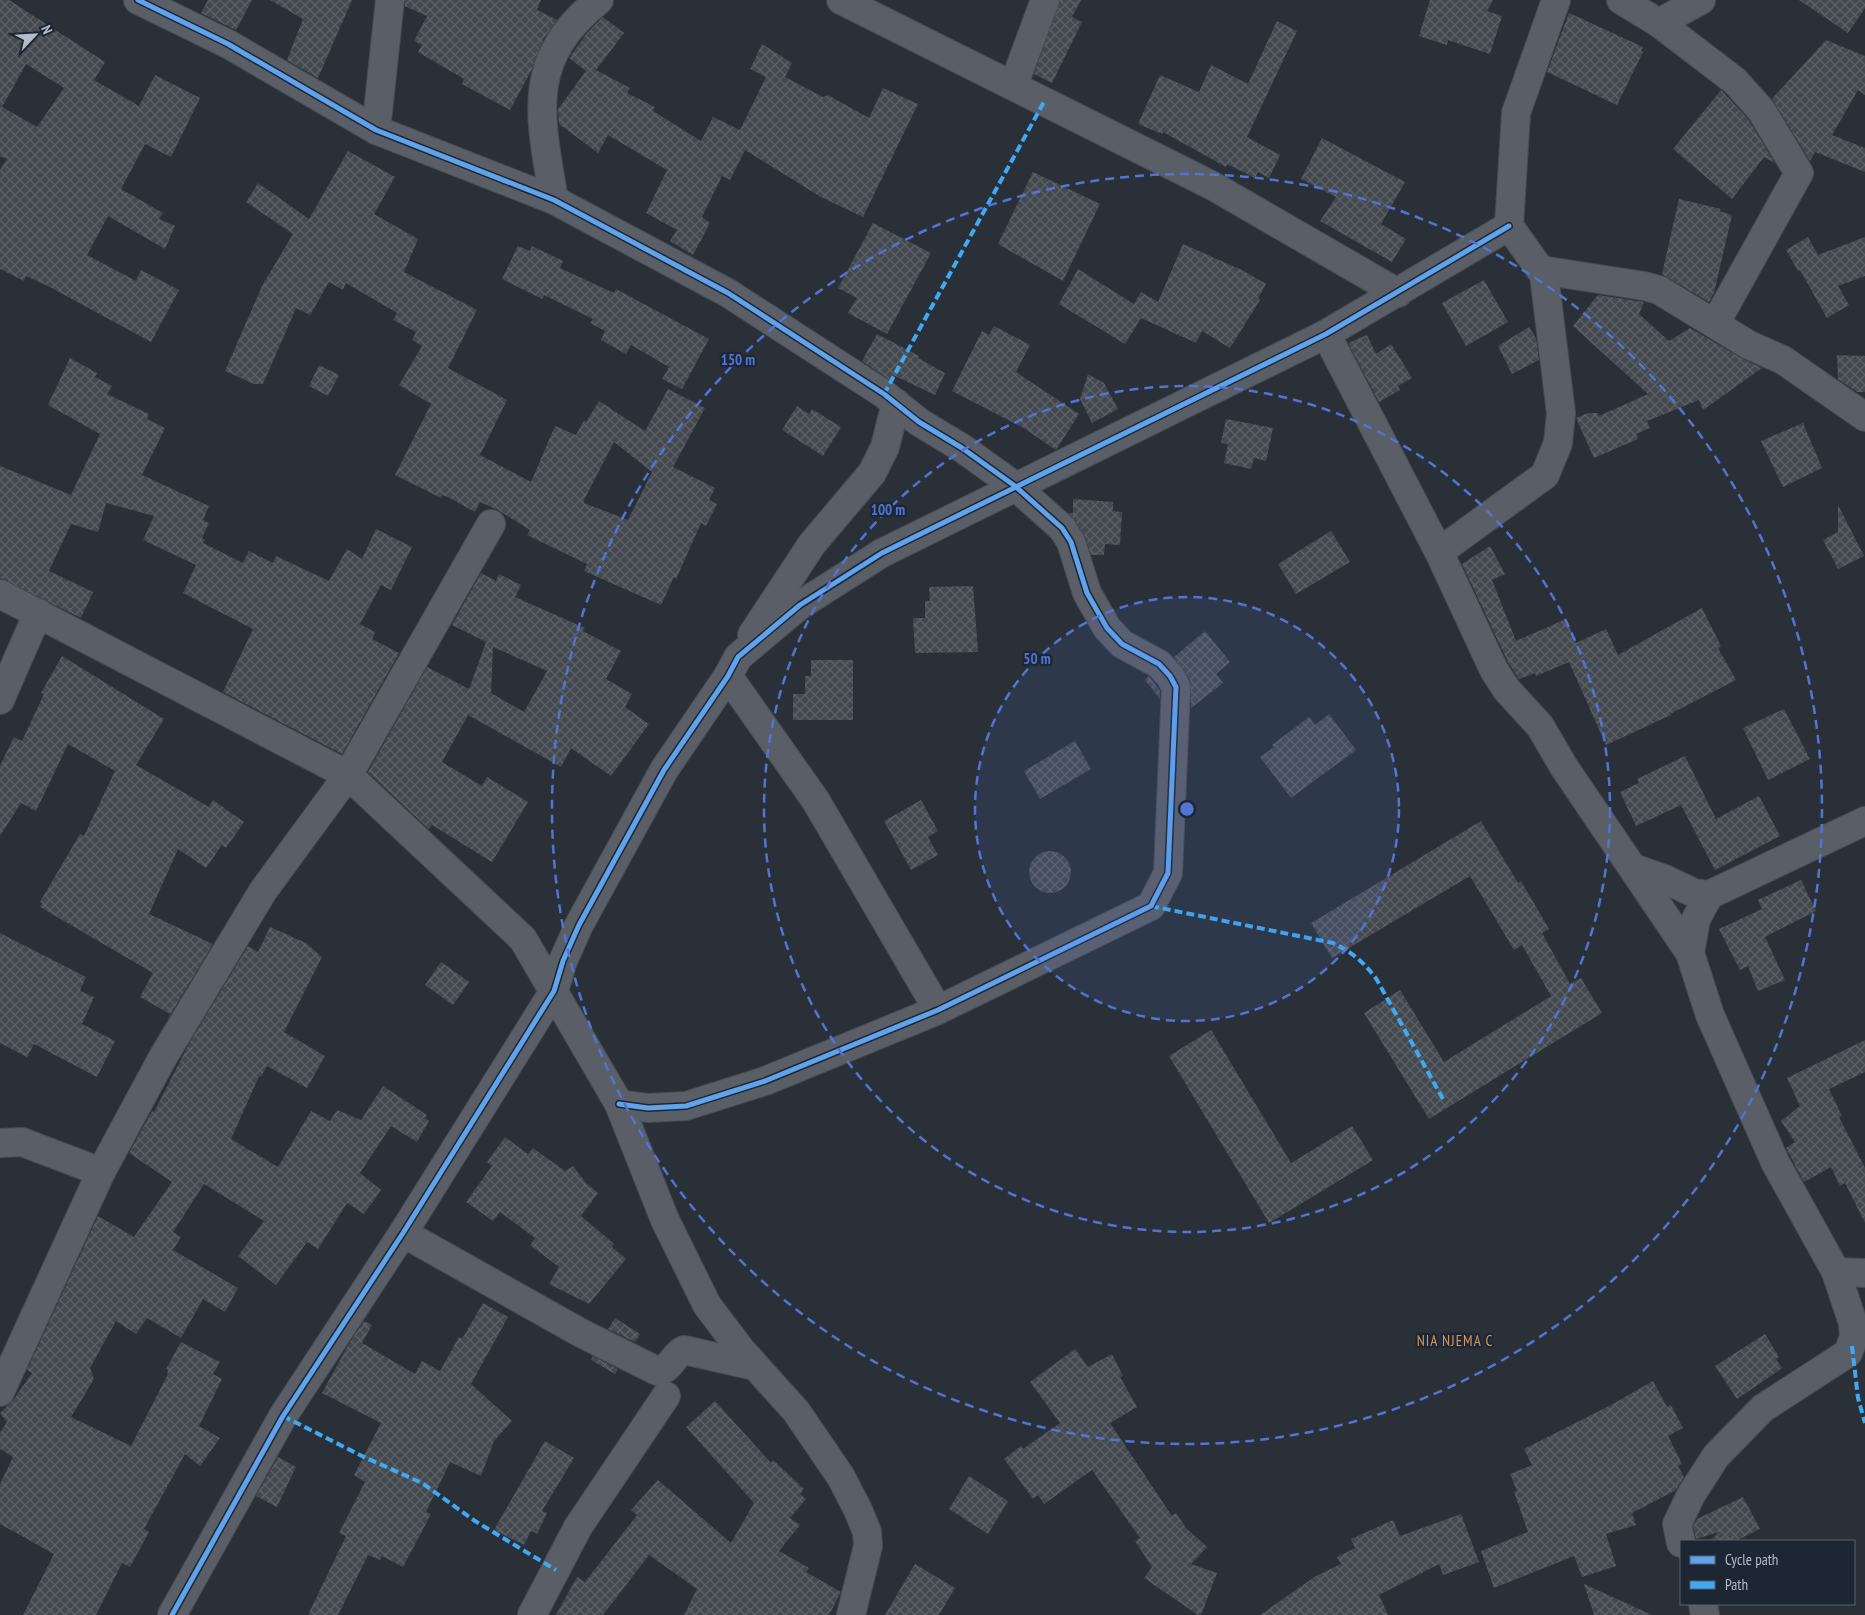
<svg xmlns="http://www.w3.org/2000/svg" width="1865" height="1615" font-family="'PT Sans Narrow',sans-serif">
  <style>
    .building { fill: url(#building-cross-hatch); fill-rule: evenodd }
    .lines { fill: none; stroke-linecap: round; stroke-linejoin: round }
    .minor-casing { stroke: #484c53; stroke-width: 30 }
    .minor { stroke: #5a5e66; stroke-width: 28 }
    .quiet { stroke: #3fa9f5; stroke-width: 4; stroke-dasharray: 8 4; stroke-linecap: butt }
    .cycleway-casing { stroke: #1d2633; stroke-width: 8 }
    .cycleway { stroke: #60a3ed; stroke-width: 5 }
    .ring { fill: none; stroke: #5274d3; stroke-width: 2.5; stroke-dasharray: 9 6 }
    .labels { text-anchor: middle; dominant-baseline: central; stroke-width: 4.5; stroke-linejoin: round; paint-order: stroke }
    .quarter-label { font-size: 15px; letter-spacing: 1px; fill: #d59563; stroke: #1d2633 }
    .centre { fill: #5274d3; stroke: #1d2633; stroke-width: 2.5 }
    .ring-label { font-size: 15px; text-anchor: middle; font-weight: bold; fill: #5274d3; stroke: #1d2633; stroke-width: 4.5; stroke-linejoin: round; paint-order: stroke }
  </style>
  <defs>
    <pattern id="building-cross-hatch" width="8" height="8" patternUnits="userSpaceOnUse" patternTransform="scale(1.25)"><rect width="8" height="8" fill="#444950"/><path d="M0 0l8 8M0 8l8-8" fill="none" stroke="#5d6168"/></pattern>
  </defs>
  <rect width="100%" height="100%" fill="#2a3038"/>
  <g class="building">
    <path d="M0 0H9L105 62 94 80 139 106 155 75 200 98 171 157 145 144 121 189 163 213 159 219 175 226 165 249 108 216 87 255 136 281 141 270 179 290 151 342 48 286 26 276 24 281 0 269V170L7 159 0 156ZM26 64 64 88 37 127 2 107Z"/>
    <polygon points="208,0 252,0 236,30 201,13"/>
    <polygon points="270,0 352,0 318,78 287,60 303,19"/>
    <polygon points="405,0 541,0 537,10 557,20 544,38 531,71 510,110 462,84 464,79 418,52 422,45 414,41 427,16 405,6"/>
    <polygon points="1060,0 1081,0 1072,17 1082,22 1052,83 1034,74"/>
    <polygon points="1430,0 1493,0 1487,11 1502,16 1490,54 1448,40 1447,45 1419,36"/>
    <polygon points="1799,0 1865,0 1865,8 1848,33"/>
    <polygon points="1569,13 1643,47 1641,51 1643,52 1617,105 1547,72"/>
    <polygon points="603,17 624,33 596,70 630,88 627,93 655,107 653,111 701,141 713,117 740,130 766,77 750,69 762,44 792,63 785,77 823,97 828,95 869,118 883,88 918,104 863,217 821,197 745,150 730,180 722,176 702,217 710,223 693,255 670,241 677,230 646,213 667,170 608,135 598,153 559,124 558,109 586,71 569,58 587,33"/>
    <polygon points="1277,21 1297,31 1247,137 1280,155 1269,178 1258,172 1255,178 1227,164 1226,167 1163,132 1162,134 1138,124 1160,75 1199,92 1211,65 1248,84"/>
    <polygon points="1826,40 1865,56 1865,95 1858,90 1832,135 1865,148 1865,172 1815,152 1810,161 1772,99"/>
    <polygon points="1721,90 1748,119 1775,163 1764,157 1732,199 1673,149"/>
    <polygon points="1322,138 1405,182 1381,224 1406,239 1392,262 1320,221 1336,197 1301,179"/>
    <path d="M348 151 395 177 374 214 418 239 404 272 477 310 448 368 507 400 480 455 531 482 555 426 576 435 584 420 586 422 599 401 645 431 668 389 705 408 673 467 715 488 709 500 717 504 706 526 701 523 676 579 674 577 661 605 584 571 587 564 527 535 530 530 498 510 480 502 475 512 448 497 442 495 441 498 395 475 431 404 399 385 422 346 412 340 416 332 393 320 397 313 346 283 343 290 329 282 310 315 296 308 263 384H254L225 371 262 286 293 234 246 202 258 183 309 219ZM614 442 652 472 628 520 584 503V500Z"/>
    <polygon points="1033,172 1100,204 1063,281 998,244"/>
    <polygon points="1679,199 1721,209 1719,211 1732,215 1714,293 1709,302 1662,274"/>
    <polygon points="873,223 931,253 887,334 848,313 857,298 838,288"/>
    <polygon points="1808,237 1818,255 1865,237 1865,276 1838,286 1849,305 1827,318 1800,270 1798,271 1786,250"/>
    <polygon points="1183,244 1244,271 1266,284 1258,298 1260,300 1230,348 1202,331 1196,343 1141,318 1125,344 1059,304 1078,269 1134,304 1141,292 1158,302"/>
    <polygon points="518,246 530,251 532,246 563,261 560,268 614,293 616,289 709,339 682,389 662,379 669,367 631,345 626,354 601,340 605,331 590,323 593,319 544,295 542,299 502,279"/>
    <polygon points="1484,280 1508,322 1466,346 1442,303"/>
    <polygon points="1598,295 1644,302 1639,314 1669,341 1690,328 1741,358 1762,368 1703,410 1699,400 1647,421 1650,428 1636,434 1638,439 1594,458 1576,418 1588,413 1597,413 1599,416 1648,394 1573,326"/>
    <polygon points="994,326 1030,345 1016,372 1079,414 1056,450 1022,427 952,391 982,331 989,335"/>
    <polygon points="1529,327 1536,338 1539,360 1512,374 1498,346"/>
    <polygon points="877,334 919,356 918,358 945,373 935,395 893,375 890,380 862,361"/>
    <polygon points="1367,335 1376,354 1391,344 1412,378 1398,386 1400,390 1379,402 1348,343"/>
    <polygon points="1837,355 1865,356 1865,392 1857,392 1838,379"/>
    <polygon points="70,358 97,373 95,377 112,386 107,394 149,414 147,419 165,428 142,475 209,506 203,520 209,523 202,538 205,540 203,543 243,563 249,551 273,563 276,556 329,581 347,549 362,559 376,529 412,547 391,590 381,585 360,624 375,632 372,639 399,653 342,754 223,692 253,629 183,593 196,565 143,540 154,516 106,503 98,532 71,524 49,571 93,592 81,618 0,578 0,466 71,495 100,434 48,405"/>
    <polygon points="319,365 339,375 328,396 309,386"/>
    <polygon points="1088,374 1104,383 1118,409 1092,423 1080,399"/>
    <polygon points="797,406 809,414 812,409 841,427 823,456 782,430"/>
    <polygon points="1226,419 1273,428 1266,461 1254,458 1251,469 1224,463 1228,444 1221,443"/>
    <polygon points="1803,423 1822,468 1783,487 1761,441"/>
    <polygon points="1073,499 1113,502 1113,511 1122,512 1120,545 1105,544 1104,555 1091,555 1084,534 1068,513 1073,513"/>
    <polygon points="1838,505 1864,556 1838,569 1823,540 1838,532"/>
    <polygon points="1331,531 1350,562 1296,594 1278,564"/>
    <polygon points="1490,546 1505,574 1492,580 1516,641 1566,619 1576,643 1606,629 1618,655 1702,608 1721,646 1718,648 1736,680 1670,714 1671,715 1606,745 1569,662 1536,676 1535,673 1519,679 1508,662 1462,564"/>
    <path d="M481 573 496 581 499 574 521 585 515 597 585 628 583 631 621 651 606 679 632 694 625 707 649 724 611 776 571 748 561 767 468 715 442 762 482 786 487 777 528 802 492 862 432 825 429 829 368 772 427 667 469 689 486 642 452 625ZM493 647 547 671 524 712 491 693Z"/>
    <polygon points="973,586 978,652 915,653 913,618 925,618 925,601 930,601 929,587"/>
    <polygon points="1205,631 1230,662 1216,674 1223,683 1191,708 1190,680 1174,657"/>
    <polygon points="62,656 164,719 136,765 209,807 213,800 244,822 226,848 222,845 206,868 178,849 149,914 213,944 167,1020 170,1014 140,997 153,973 40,907 42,903 40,902 80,834 84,836 115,771 68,744 36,811 21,803 0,836 0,766 14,737 22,741 44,694 41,693"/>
    <polygon points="811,660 853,660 853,720 793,720 793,694 805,694 805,676 811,676"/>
    <polygon points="1149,676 1160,691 1160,699 1145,680"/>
    <polygon points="1784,709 1810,759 1768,780 1743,728"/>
    <polygon points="1329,714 1356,750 1291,798 1260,757 1274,747 1272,745 1309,717 1315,725"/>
    <polygon points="1075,741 1091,769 1040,799 1024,771"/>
    <polygon points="1685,756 1716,819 1759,796 1780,836 1715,870 1681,805 1636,826 1620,792 1639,783 1637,779"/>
    <polygon points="921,800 938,831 928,837 938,855 911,870 884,821"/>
    <polygon points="1481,821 1518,883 1521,881 1549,929 1542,933 1570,984 1581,978 1602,1013 1429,1119 1364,1013 1400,990 1444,1062 1551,996 1522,945 1514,950 1470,876 1332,958 1311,923"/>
    <circle cx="1050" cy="872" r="21"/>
    <polygon points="1801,880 1816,911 1765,937 1785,980 1758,991 1748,966 1740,970 1719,929 1762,909 1758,900"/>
    <polygon points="270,927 306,943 322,957 284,1032 325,1056 307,1088 267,1066 261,1077 259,1076 231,1139 278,1167 311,1111 330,1121 337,1110 361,1120 383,1086 427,1115 425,1118 429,1121 417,1142 391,1126 360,1173 381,1190 364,1214 347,1203 318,1249 307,1242 276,1285 238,1256 264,1221 204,1184 173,1232 181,1237 173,1250 238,1288 225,1312 203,1299 181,1338 147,1318 136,1334 116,1321 90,1368 94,1379 71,1417 131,1446 167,1376 168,1370 166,1369 181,1342 220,1362 213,1374 222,1379 199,1426 220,1438 200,1466 185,1454 144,1529 149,1532 130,1567 122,1563 96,1615 23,1615 54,1554 0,1524 0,1484 13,1457 0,1449 0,1433 7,1422 0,1413 14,1399 32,1373 27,1370 98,1216 134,1237 172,1182 129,1153 152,1111 154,1112 190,1042 248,946 258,952"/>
    <polygon points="0,933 86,977 80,991 94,997 82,1024 115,1041 97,1077 34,1044 27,1057 0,1043"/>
    <polygon points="441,962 469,982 453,1005 425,985"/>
    <polygon points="1211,1030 1291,1163 1352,1126 1373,1160 1269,1223 1169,1056"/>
    <polygon points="1865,1040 1865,1072 1829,1089 1842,1116 1839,1117 1865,1168 1865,1223 1845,1183 1840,1186 1831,1167 1804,1182 1786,1148 1795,1142 1781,1121 1800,1106 1787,1078"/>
    <polygon points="505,1137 528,1154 533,1148 565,1171 573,1166 586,1183 598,1193 581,1216 614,1244 612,1247 626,1259 589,1304 549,1284 559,1267 530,1245 535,1238 500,1212 493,1221 466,1202 492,1166 487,1162"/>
    <polygon points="483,1303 508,1317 471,1384 512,1421 494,1441 481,1476 450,1462 426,1512 431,1514 403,1567 382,1556 380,1560 368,1555 338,1615 308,1615 346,1536 339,1533 365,1482 354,1475 381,1423 322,1393 350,1342 364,1321 372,1325 362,1343 415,1374 422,1361 440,1371 459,1337 462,1339"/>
    <polygon points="615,1318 640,1334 635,1342 608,1329"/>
    <polygon points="1765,1334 1779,1357 1776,1359 1782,1368 1737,1399 1715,1366"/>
    <polygon points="1075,1349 1088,1367 1112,1354 1123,1376 1120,1377 1137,1407 1110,1423 1172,1516 1176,1513 1186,1528 1207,1547 1191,1564 1217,1573 1201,1615 1198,1615 1144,1578 1152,1567 1135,1541 1140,1538 1092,1470 1044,1504 1038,1495 1033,1499 1004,1459 1021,1446 1023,1449 1060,1423 1030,1382"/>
    <polygon points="593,1356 618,1369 615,1374 591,1360"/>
    <polygon points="1653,1381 1667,1407 1671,1405 1683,1428 1668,1436 1682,1464 1678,1466 1684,1477 1676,1490 1632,1513 1636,1525 1606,1534 1616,1566 1582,1577 1574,1556 1494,1588 1481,1551 1528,1532 1514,1492 1517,1491 1510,1474 1532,1465 1524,1449 1611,1405"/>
    <polygon points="715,1401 771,1463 773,1460 804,1489 800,1494 806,1499 790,1518 800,1525 779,1551 809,1568 806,1572 841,1592 829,1615 684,1615 697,1589 649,1555 603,1615 556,1615 577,1577 585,1582 637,1515 631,1510 658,1480 731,1543 754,1503 686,1427"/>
    <polygon points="545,1441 574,1458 542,1511 547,1513 537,1534 531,1531 524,1545 494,1530"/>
    <polygon points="278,1457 296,1467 277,1507 256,1496"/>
    <polygon points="969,1476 1008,1501 988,1534 949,1509"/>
    <polygon points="1743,1497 1760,1529 1735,1541 1710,1541 1719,1532 1696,1539 1693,1526 1697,1519"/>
    <polygon points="1461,1514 1479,1562 1443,1575 1439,1564 1379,1595 1388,1615 1260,1615 1316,1576 1341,1564 1337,1557 1355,1548 1351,1539 1393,1520 1400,1536"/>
    <polygon points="915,1564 955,1588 939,1615 885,1615"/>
    <polygon points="1584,1584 1652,1615 1594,1615"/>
  </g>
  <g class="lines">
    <defs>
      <g id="minor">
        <polyline points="138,0 228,44 376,130 554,200 728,293 884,394 919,422 962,448 1015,486 1062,528 1071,542 1087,593 1107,628 1122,644 1159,664 1170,676 1176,687 1168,873 1151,906 938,1010 765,1081 686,1106 648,1108 619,1104"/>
        <polyline points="841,0 1213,186 1398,293"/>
        <polyline points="1621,0 1659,23 1735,81 1761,110 1799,173 1715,324"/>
        <polyline points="1659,23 1701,0"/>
        <polyline points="1014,84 1045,0"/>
        <polyline points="376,130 390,0"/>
        <path d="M554 200C540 116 524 60 599 0"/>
        <polyline points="1541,270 1644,286 1659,290 1749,345 1783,360 1865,417"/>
        <polyline points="1326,334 1439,552 1494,670 1507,690 1540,726 1564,767 1690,953 1710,1015 1775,1162 1836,1272 1853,1323 1854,1337 1848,1353 1763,1408 1716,1456 1691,1495 1677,1524 1681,1543"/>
        <polyline points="1439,552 1545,475 1558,443 1561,413 1544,275 1509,226 1516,113 1556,0"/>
        <polyline points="0,594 348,775 523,939 619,1104 665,1220 707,1305 741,1350 796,1411 841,1477 858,1510 867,1532 868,1546 851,1615"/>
        <polyline points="752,635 812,544 872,473 885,447 896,403"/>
        <polyline points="728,676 816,801 938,1010"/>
        <polyline points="0,700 38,613"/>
        <polyline points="1633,868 1667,880 1694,893 1709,895 1865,821"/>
        <polyline points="1690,953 1696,919 1709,895"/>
        <polyline points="0,1143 22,1142 101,1172"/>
        <path d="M403 1233 581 1333 657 1371C671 1370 673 1355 684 1350L755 1366"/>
        <polyline points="1836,1272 1865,1273"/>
        <polyline points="0,1392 101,1172 163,1057 263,891 348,775 491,524"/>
        <polyline points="1703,1604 1705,1615"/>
        <polyline points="172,1615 283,1416 403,1233 554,991 563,961 579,925 664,770 728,676 738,657 800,605 882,553 1326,334 1509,226"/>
        <polyline points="532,1615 578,1527 666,1396"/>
      </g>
    </defs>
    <use href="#minor" class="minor-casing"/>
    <use href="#minor" class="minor"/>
    <g class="quiet">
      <polyline points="884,394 1045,100"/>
      <path d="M1151 906 1333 943C1352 952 1365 963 1377 980L1444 1101"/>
      <polyline points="1852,1346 1858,1398 1865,1423"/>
      <polyline points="283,1416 362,1456 422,1483 475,1521 556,1570"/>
    </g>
    <defs>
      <g id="cycleway">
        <polyline points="138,0 228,44 376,130 554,200 728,293 884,394 919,422 962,448 1015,486 1062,528 1071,542 1087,593 1107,628 1122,644 1159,664 1170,676 1176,687 1168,873 1151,906 938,1010 765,1081 686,1106 648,1108 619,1104"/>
        <polyline points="172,1615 283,1416 403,1233 554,991 563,961 579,925 664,770 728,676 738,657 800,605 882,553 1326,334 1509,226"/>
      </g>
    </defs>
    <use href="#cycleway" class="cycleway-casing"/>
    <use href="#cycleway" class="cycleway"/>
  </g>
  <circle cx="1187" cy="809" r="212" fill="#5274d3" fill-opacity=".12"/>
  <g class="ring">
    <circle cx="1187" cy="809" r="212"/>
    <circle cx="1187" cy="809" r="423"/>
    <circle cx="1187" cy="809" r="635"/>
  </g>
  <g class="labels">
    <g class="quarter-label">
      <text x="1455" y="1340">NIA NJEMA C</text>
    </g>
  </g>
  <circle cx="1187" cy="809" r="8" class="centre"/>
  <g class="ring-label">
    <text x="738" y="365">150 m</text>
    <text x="888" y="515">100 m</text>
    <text x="1037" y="664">50 m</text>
  </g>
  <rect x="1680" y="1540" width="175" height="65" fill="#1d2633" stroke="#59626f"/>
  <rect x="1690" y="1556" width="25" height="8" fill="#60a3ed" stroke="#59626f"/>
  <text x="1725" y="1565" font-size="15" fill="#b4bcc9">Cycle path</text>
  <rect x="1690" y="1581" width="25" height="8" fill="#3fa9f5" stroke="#59626f"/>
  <text x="1725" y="1590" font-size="15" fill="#b4bcc9">Path</text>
  <g transform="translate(35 35) rotate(65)" stroke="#1d2633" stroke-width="4" paint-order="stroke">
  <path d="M0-4L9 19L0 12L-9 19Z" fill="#b4bcc9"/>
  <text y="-8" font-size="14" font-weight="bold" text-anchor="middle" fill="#b4bcc9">N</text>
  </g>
</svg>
